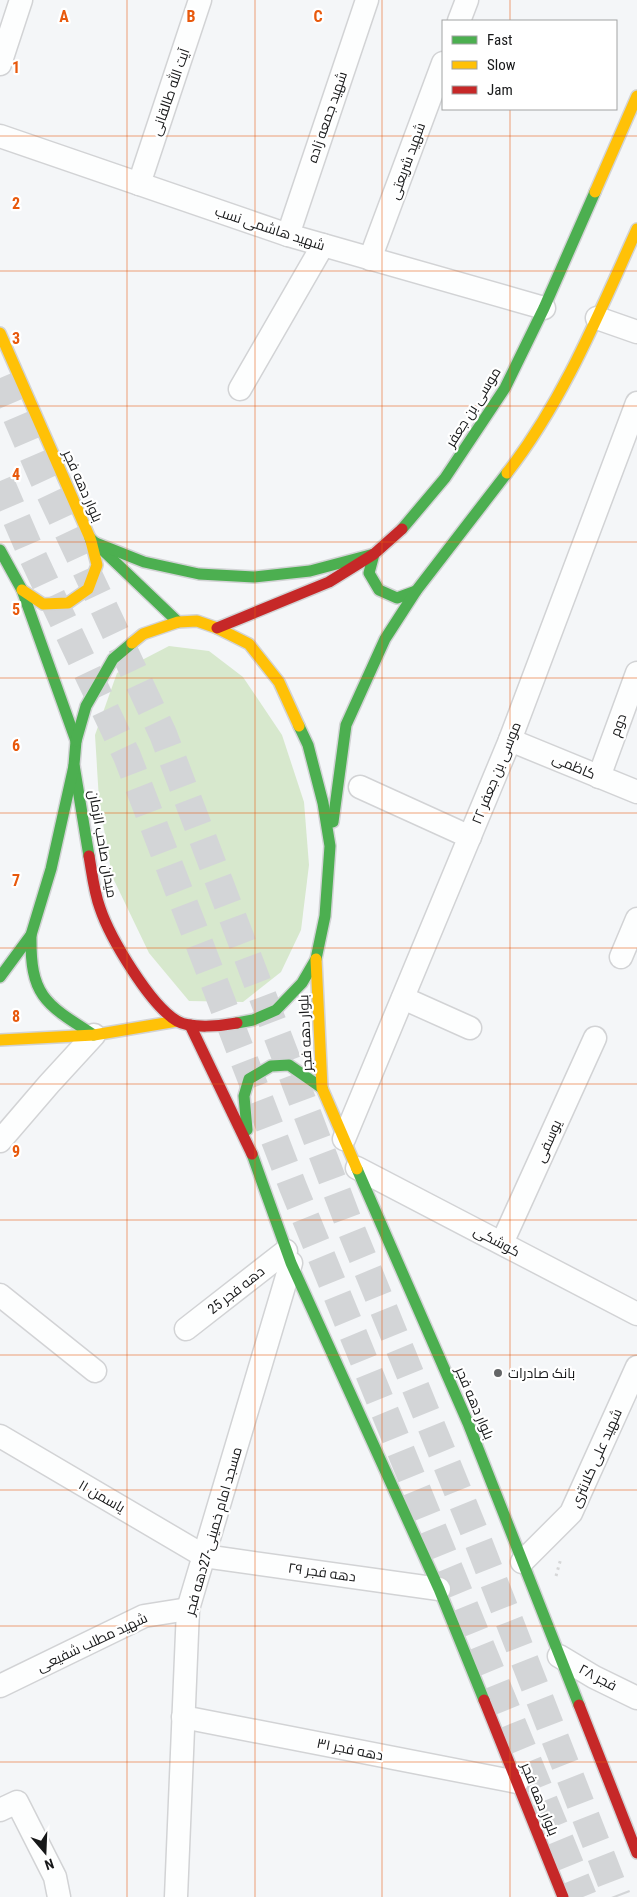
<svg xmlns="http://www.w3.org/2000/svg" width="637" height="1897" font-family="'Roboto Condensed',Cairo,sans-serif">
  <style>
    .green { fill: #d7e8cd }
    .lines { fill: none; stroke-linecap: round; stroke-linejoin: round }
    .primary-tunnel { stroke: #d3d5d7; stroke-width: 28; stroke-dasharray: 28 14; stroke-linecap: butt }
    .street-casing { stroke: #d2d3d5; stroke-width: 25 }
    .fast-casing { stroke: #d2d3d5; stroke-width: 14 }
    .slow-casing { stroke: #d2d3d5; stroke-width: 14 }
    .jam-casing { stroke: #d2d3d5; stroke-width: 14 }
    .path { stroke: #d6d7d8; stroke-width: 3; stroke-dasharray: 2.5 4; stroke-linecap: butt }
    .street { stroke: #fdfefe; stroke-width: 22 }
    .fast { stroke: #4caf50; stroke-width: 11 }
    .slow { stroke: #ffc107; stroke-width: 11 }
    .jam { stroke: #c62828; stroke-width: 11 }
    .grid { fill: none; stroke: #e8590c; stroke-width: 1; stroke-opacity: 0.55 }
    .poi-dot { fill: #646667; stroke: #fff; stroke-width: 2 }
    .labels { text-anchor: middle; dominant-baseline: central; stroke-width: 4.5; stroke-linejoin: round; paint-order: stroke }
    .street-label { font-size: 14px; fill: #171819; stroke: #fff }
    .poi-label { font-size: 14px; fill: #171819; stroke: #fff; text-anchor: start }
    .grid-label { font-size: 16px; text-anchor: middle; font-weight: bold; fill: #e8590c; stroke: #fff; stroke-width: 4.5; stroke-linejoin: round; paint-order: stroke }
  </style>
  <rect width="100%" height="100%" fill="#f4f6f8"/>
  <polygon class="green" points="169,646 209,651 243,677 282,735 304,802 309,865 301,930 281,972 243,1002 189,1001 149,953 112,876 99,800 95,735 117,673"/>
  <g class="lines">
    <g class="primary-tunnel">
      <polyline points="0,378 43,478 163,734 351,1229 474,1531 617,1897"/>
      <polyline points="0,481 32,555 127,756 293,1187 583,1897"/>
    </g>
    <defs>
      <g id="street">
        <polyline points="459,21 467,0"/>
        <polyline points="0,64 21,0"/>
        <polyline points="0,136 288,235 544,308"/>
        <polyline points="139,184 200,0"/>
        <polyline points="288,235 367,0"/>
        <polyline points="370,259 443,63"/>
        <polyline points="597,318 637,332"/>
        <polyline points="240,389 323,245"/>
        <polyline points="510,740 637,792"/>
        <polyline points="599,777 637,673"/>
        <polyline points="360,787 470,837"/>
        <polyline points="621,957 637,919"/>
        <polyline points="403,998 470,1028"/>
        <polyline points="344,1139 510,740 637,403"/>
        <polyline points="0,1141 49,1084 94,1035"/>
        <polyline points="357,1168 637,1314"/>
        <polyline points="502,1243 595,1038"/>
        <polyline points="0,1295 95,1371"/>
        <polyline points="186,1329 286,1251"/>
        <polyline points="0,1436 204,1556 439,1589"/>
        <polyline points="522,1562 571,1513 637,1367"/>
        <polyline points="559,1656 594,1677 637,1698"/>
        <polyline points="0,1686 144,1616 188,1609"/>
        <polyline points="183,1717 517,1782"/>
        <polyline points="0,1810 17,1802 55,1877 59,1897"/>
        <polyline points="176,1897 188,1609 291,1263"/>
      </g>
      <g id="fast">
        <polyline points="402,529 445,478 505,388 544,308 595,192"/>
        <polyline points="90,538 178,622"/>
        <polyline points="91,541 144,562 199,574 254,577 310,571 374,554 369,573 379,590 397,598 416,591"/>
        <polyline points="0,550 22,590 76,741 74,765 89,856"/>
        <polyline points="76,741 86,706 113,659 132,643"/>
        <polyline points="333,822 346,725 385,639 416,591 507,473"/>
        <path d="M31 935C30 996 45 1004 94 1035"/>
        <polyline points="0,977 31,935 51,869 74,766"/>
        <polyline points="237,1023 253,1020 276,1010 302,983 316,959 325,916 330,846 323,803 308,745 299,726"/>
        <polyline points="247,1130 244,1096 249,1079 271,1066 289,1065 322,1088"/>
        <polyline points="252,1154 291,1263 439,1589 484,1700"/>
        <polyline points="357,1169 468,1423 579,1705"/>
      </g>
      <g id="slow">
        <polyline points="595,192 637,96"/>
        <polyline points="0,333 90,538"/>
        <path d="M507 473C564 400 599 313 637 229"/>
        <polyline points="22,590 43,604 68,603 88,589 97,565 91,541"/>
        <polyline points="132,643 143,634 178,622 197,621 217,628 249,644 279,682 299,726"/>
        <polyline points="316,959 322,1088 357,1169"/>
        <polyline points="0,1040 94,1035 177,1021"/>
      </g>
      <g id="jam">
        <polyline points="217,628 329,582 374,554 402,529"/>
        <path d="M89 856C92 873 94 892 100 908 110 938 150 1005 177 1021 191 1029 221 1026 237 1023"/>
        <polyline points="190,1025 252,1154"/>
        <polyline points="484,1700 563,1897"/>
        <polyline points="579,1705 637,1853"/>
      </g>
    </defs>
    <use href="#street" class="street-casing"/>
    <use href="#fast" class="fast-casing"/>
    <use href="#slow" class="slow-casing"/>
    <use href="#jam" class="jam-casing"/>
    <polyline class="path" points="556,1576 561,1558"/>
    <use href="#street" class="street"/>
    <use href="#fast" class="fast"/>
    <use href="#slow" class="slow"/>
    <use href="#jam" class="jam"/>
  </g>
  <path class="grid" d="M127 0V1897M255 0V1897M382 0V1897M510 0V21M510 109V1897M0 136H637M0 271H637M0 406H637M0 542H637M0 678H637M0 813H637M0 948H637M0 1084H637M0 1220H637M0 1355H637M0 1490H637M0 1626H637M0 1762H637"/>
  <circle class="poi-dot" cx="498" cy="1373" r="5"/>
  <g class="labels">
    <g class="street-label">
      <text transform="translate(170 92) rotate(-71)">آیت الله طالقانی</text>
      <text transform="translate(327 117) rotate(-71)">شهید جمعه زاده</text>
      <text transform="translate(407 161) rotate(-70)">شهید شریعتی</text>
      <text transform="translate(270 228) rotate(18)">شهید هاشمی نسب</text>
      <text transform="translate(473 407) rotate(-58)">موسی بن جعفر</text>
      <text transform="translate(83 486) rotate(66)">بلوار دهه فجر</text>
      <text transform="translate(618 725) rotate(-70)">دوم</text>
      <text transform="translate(574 766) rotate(23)">کاظمی</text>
      <text transform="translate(496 773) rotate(-68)">موسی بن جعفر ۲۲</text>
      <text transform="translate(103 844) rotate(80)">میدان صاحب الزمان</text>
      <text transform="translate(305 1033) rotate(-93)">بلوار دهه فجر</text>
      <text transform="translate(548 1141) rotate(-66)">یوسفی</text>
      <text transform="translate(497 1241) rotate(28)">کوشکی</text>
      <text transform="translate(236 1290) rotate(-38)">دهه فجر 25</text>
      <text transform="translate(475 1403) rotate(67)">بلوار دهه فجر</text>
      <text transform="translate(596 1458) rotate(-66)">شهید علی کلانتری</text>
      <text transform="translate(102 1496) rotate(30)">یاسمن ۱۱</text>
      <text transform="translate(213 1531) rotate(-74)">مسجد امام خمینی-27دهه فجر</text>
      <text transform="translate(322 1572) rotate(8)">دهه فجر ۲۹</text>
      <text transform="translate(92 1642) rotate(-25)">شهید مطلب شفیعی</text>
      <text transform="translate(598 1677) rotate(28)">فجر ۲۸</text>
      <text transform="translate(350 1749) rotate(11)">دهه فجر ۳۱</text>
      <text transform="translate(540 1799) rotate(68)">بلوار دهه فجر</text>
    </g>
    <g class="poi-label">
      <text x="508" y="1373">بانک صادرات</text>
    </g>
  </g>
  <g class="grid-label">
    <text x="64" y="22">A</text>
    <text x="191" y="22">B</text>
    <text x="318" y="22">C</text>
    <text x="16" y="73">1</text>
    <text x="16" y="209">2</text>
    <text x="16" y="344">3</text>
    <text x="16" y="480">4</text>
    <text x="16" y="615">5</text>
    <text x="16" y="751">6</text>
    <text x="16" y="886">7</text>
    <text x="16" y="1022">8</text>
    <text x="16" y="1157">9</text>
  </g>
  <rect x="442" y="20" width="175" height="90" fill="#ffffff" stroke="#a2a3a3"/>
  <rect x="452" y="36" width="25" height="8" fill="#4caf50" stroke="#a2a3a3"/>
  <text x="487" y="45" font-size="15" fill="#171819">Fast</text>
  <rect x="452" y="61" width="25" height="8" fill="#ffc107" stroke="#a2a3a3"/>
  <text x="487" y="70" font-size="15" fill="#171819">Slow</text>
  <rect x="452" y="86" width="25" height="8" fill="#c62828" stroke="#a2a3a3"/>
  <text x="487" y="95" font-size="15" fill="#171819">Jam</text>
  <g transform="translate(45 1852) rotate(161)" stroke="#ffffff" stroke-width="4" paint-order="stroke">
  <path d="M0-4L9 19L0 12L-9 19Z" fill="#171819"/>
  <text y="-8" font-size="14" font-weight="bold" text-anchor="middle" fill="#171819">N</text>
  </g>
</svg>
